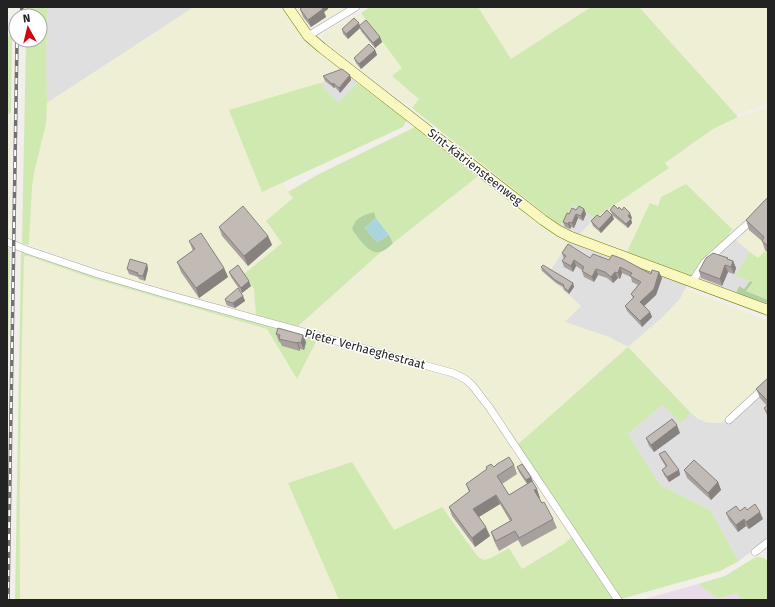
<svg xmlns="http://www.w3.org/2000/svg" width="775" height="607" font-family="'Fira Sans',sans-serif">
  <style>
    .residential { fill: #e0dfdf }
    .industrial { fill: #eadbe8 }
    .farmland { fill: #efefd5 }
    .grass { fill: #d0e9b1 }
    .forest { fill: #b0d09f }
    .water { fill: #abd5de }
    .lines { fill: none; stroke-linecap: round; stroke-linejoin: round }
    .street-casing { stroke: #a6a6a6; stroke-width: 8 }
    .secondary-casing { stroke: #757908; stroke-width: 11 }
    .street { stroke: #fff; stroke-width: 7 }
    .secondary { stroke: #f9f8c0; stroke-width: 10 }
    .rail-casing { stroke: #707070; stroke-width: 3.5 }
    .rail { stroke: #fff; stroke-width: 2; stroke-dasharray: 6; stroke-linecap: butt }
    .wall { fill: #a7a09c }
    .shaded-wall { fill: #88827f }
    .building { fill: #c2bab5; stroke: #88827f }
    .labels { text-anchor: middle; dominant-baseline: central; stroke-width: 3; stroke-linejoin: round; paint-order: stroke }
    .street-label { font-size: 12px; fill: #222; stroke: #fff }
  </style>
  <rect width="100%" height="100%" fill="#f2eee9"/>
  <g class="residential">
    <polygon points="48,7 194,7 47,103 46,58"/>
    <polygon points="344,73 357,83 338,103 320,83"/>
    <polygon points="573,205 595,218 579,235 560,226"/>
    <polygon points="732,236 750,252 736,274 750,281 744,289 739,286 736,293 692,277"/>
    <polygon points="570,241 687,285 680,299 664,316 628,347 609,337 564,322 547,275"/>
    <polygon points="768,380 768,539 739,561 710,510 660,485 628,434 662,405 681,422 691,413 697,418 705,422 721,423"/>
  </g>
  <polygon class="industrial" points="698,584 718,599 737,593 741,600 641,600"/>
  <g class="farmland">
    <polygon points="194,7 283,7 311,45 344,73 320,83 262,191 283,182 293,198 282,243 244,274 254,289 256,317 105,272 29,245 32,187 34,173 46,124 47,103"/>
    <polygon points="297,7 347,7 310,28"/>
    <polygon points="478,7 591,7 511,59"/>
    <polygon points="639,7 768,7 768,103 736,115"/>
    <polygon points="361,13 402,68 392,76 419,99 412,108 328,46 322,39 322,35 330,29"/>
    <polygon points="768,108 768,254 765,251 758,259 729,234 733,230 650,203 627,252 579,235 597,216 669,168 665,163 713,129 738,117"/>
    <polygon points="11,113 9,238 7,239 7,114"/>
    <polygon points="477,177 522,209 548,230 570,241 547,275 581,306 565,322 609,337 628,347 664,316 680,299 685,289 768,321 768,380 729,417 721,423 705,422 691,413 628,347 516,446 473,380 466,375 456,371 411,358 297,327 381,252"/>
    <polygon points="25,256 27,256 31,257 94,279 139,292 267,329 297,379 317,340 428,369 461,380 470,388 478,396 517,456 573,536 565,544 522,570 509,548 491,558 484,560 478,557 442,507 394,531 288,483 339,600 20,600 19,538 21,400 24,258"/>
  </g>
  <g class="grass">
    <polygon points="26,7 48,7 46,58 47,104 46,124 34,173 32,187 29,245 22,243 26,40 40,40 40,16 26,16"/>
    <polygon points="370,7 478,7 511,59 591,7 639,7 738,117 713,129 665,163 669,168 595,218 573,205 560,226 412,108 419,99 392,76 402,68 361,13"/>
    <polygon points="12,35 11,113 7,114 7,36"/>
    <polygon points="320,83 338,103 357,83 407,120 403,127 262,192 229,110"/>
    <polygon points="415,127 477,177 393,243 389,235 376,218 374,212 360,217 352,229 366,246 374,252 381,252 297,327 256,317 254,289 244,274 282,243 266,221 293,198 288,192 317,175"/>
    <polygon points="686,184 733,230 729,233 732,236 692,277 627,252 650,203 658,206 661,197"/>
    <polygon points="8,248 10,249 7,431 7,249"/>
    <path d="M21 251 317 340 297 379 267 329 94 279 31 257 27 256H25L24 258C21 372 19 486 20 600H15Z"/>
    <polygon points="765,251 768,254 768,300 746,291 753,282 735,275 750,252 758,258"/>
    <polygon points="628,347 691,413 681,423 662,405 628,434 660,485 710,510 739,561 720,571 621,599 586,546 516,446"/>
    <polygon points="352,462 394,530 442,507 478,557 484,560 491,558 509,548 522,569 564,544 573,536 615,600 339,600 288,483"/>
    <polygon points="759,557 764,558 768,562 768,600 741,600 737,593 718,599 698,584 725,576 754,558"/>
  </g>
  <g class="forest">
    <path d="M374 212 376 218 365 228 377 242 389 235 393 243C390 246 385 251 380 252 369 255 358 237 352 229 357 216 362 216 374 212Z"/>
    <polygon points="750,281 753,282 746,291 768,300 768,304 736,293 739,286 744,289"/>
  </g>
  <polygon class="water" points="376,218 389,235 377,242 365,228"/>
  <g class="lines">
    <defs>
      <g id="street">
        <polyline points="308,36 356,7"/>
        <polyline points="7,242 27,250 98,274 169,295 453,373 465,379 472,385 489,407 618,600"/>
        <polyline points="692,282 705,262 754,218"/>
        <polyline points="729,420 768,384"/>
        <polyline points="755,552 768,542"/>
      </g>
      <polyline id="secondary" points="288,7 308,36 322,48 543,220 559,231 571,237 768,310"/>
    </defs>
    <use href="#street" class="street-casing"/>
    <use href="#secondary" class="secondary-casing"/>
    <use href="#street" class="street"/>
    <use href="#secondary" class="secondary"/>
    <defs>
      <g id="rail">
        <polyline points="21,16 22,7"/>
        <polyline points="8,600 17,40"/>
      </g>
    </defs>
    <use href="#rail" class="rail-casing"/>
    <use href="#rail" class="rail"/>
  </g>
  <g class="wall">
    <polygon points="301,7 328,7 328,9 324,12 326,17 311,27 303,17 300,9 302,8"/>
    <polygon points="360,25 380,37 382,42 375,48 361,31 360,28 348,39 343,34 342,29"/>
    <polygon points="375,50 377,55 361,69 356,63 354,58"/>
    <polygon points="350,75 351,80 340,93 335,87 334,88 325,81 323,76"/>
    <polygon points="768,197 768,253 765,250 762,241 749,230 746,220"/>
    <polygon points="584,209 586,214 583,221 578,218 574,228 571,227 570,229 565,227 563,222 569,214 576,210"/>
    <polygon points="618,209 622,210 632,218 631,219 632,223 628,228 612,215 614,219 601,233 593,226 591,221 600,217 612,214 610,210"/>
    <polygon points="219,227 268,236 272,245 248,266 222,236"/>
    <polygon points="189,241 224,268 228,277 199,298 181,272 177,262 193,251"/>
    <polygon points="562,253 590,258 651,274 659,272 662,278 656,295 644,306 650,312 652,317 642,327 627,311 625,306 633,298 631,294 638,285 632,282 631,277 622,273 620,279 618,278 613,283 607,278 598,275 594,282 584,277 582,271 582,270 576,266 573,272 564,267 562,261 564,259"/>
    <polygon points="728,259 733,261 736,268 734,274 728,272 722,286 701,278 699,271"/>
    <polygon points="147,264 148,269 145,281 139,279 138,277 129,274 127,269"/>
    <polygon points="541,267 573,283 574,287 569,294 564,290 563,287 556,283 542,271"/>
    <polygon points="229,272 251,286 242,293 231,277"/>
    <polygon points="243,296 245,301 235,308 228,306 226,304 225,299"/>
    <polygon points="276,334 306,342 304,350 300,349 300,351 282,346 280,342 279,342"/>
    <polygon points="768,378 768,418 764,408 767,406 760,398 756,389"/>
    <polygon points="680,433 654,452 649,446 646,438"/>
    <polygon points="659,454 679,470 680,475 669,482 664,475 662,470 666,467 661,459"/>
    <polygon points="514,465 517,474 502,484 509,495 527,484 519,472 517,467 531,477 533,482 532,482 540,498 539,498 553,519 557,528 522,547 518,540 499,551 494,541 491,532 510,521 500,504 479,517 490,536 475,547 452,516 449,507 469,492 466,484 487,469 486,467"/>
    <polygon points="684,470 718,482 721,490 711,500 687,478"/>
    <polygon points="747,510 763,519 749,529 746,526 738,532 729,520 726,513"/>
  </g>
  <g class="shaded-wall">
    <polygon points="321,7 328,7 328,9 324,12 326,17 311,27 308,20"/>
    <polygon points="359,23 361,28 359,26 360,28 348,39 346,34"/>
    <polygon points="380,37 382,42 375,48 373,43"/>
    <polygon points="375,50 377,55 361,69 359,64"/>
    <polygon points="350,75 351,80 340,93 339,88"/>
    <polygon points="333,83 335,87 334,88 332,84"/>
    <polygon points="584,209 586,214 583,221 581,216"/>
    <polygon points="630,213 632,218 631,219 632,223 628,228 626,224 628,216"/>
    <polygon points="576,214 578,218 574,228 572,223"/>
    <polygon points="612,215 614,219 601,233 599,229"/>
    <polygon points="569,222 571,227 570,229 568,224"/>
    <polygon points="268,236 272,245 248,266 244,256"/>
    <polygon points="574,260 576,266 573,272 571,266"/>
    <polygon points="733,261 736,268 734,274 731,267"/>
    <polygon points="147,264 148,269 145,281 143,276"/>
    <polygon points="725,265 728,272 722,286 720,279"/>
    <polygon points="620,267 622,273 620,279 618,273"/>
    <polygon points="224,268 228,277 199,298 196,288"/>
    <polygon points="596,269 598,275 594,282 592,277"/>
    <polygon points="615,272 618,278 613,283 611,277"/>
    <polygon points="659,272 662,278 656,295 642,308 640,302"/>
    <polygon points="249,281 251,286 242,293 241,288"/>
    <polygon points="573,283 574,287 569,294 568,291"/>
    <polygon points="243,296 245,301 235,308 233,303"/>
    <polygon points="650,312 652,317 642,327 640,321"/>
    <polygon points="303,335 306,342 304,350 301,343"/>
    <polygon points="298,342 300,349 300,351 297,343"/>
    <polygon points="677,425 680,433 654,452 651,445"/>
    <polygon points="679,470 680,475 669,482 667,477"/>
    <polygon points="531,477 533,482 528,485 526,480"/>
    <polygon points="718,482 721,490 711,500 708,493"/>
    <polygon points="537,489 540,498 538,500 534,490"/>
    <polygon points="496,495 500,504 477,518 473,509"/>
    <polygon points="760,512 763,519 749,529 746,522"/>
    <polygon points="744,519 746,526 738,532 736,525"/>
    <polygon points="486,527 490,536 475,547 472,538"/>
  </g>
  <g class="building">
    <polygon points="303,7 321,7 323,9 308,20 300,9"/>
    <polygon points="354,18 359,23 346,34 342,29"/>
    <polygon points="366,20 380,37 373,43 359,26"/>
    <polygon points="369,44 375,50 359,64 354,58"/>
    <polygon points="342,69 350,75 339,88 333,83 332,84 323,76"/>
    <polygon points="768,197 768,246 762,241 764,237 746,220"/>
    <polygon points="614,205 618,209 619,207 622,210 624,207 630,213 628,216 631,219 626,224 610,210"/>
    <polygon points="243,206 268,236 244,256 219,227"/>
    <polygon points="579,206 584,209 581,216 576,214 572,223 569,222 568,224 563,222 567,213 569,214 572,208 576,210"/>
    <polygon points="607,210 612,215 599,229 591,221 597,215 600,217"/>
    <polygon points="201,233 224,268 196,288 177,262 195,249 189,241"/>
    <polygon points="568,244 590,258 593,254 609,260 612,255 623,259 651,274 652,270 659,272 654,289 640,302 650,312 640,321 625,306 634,297 631,294 641,282 630,276 632,273 620,267 618,273 615,272 611,277 605,272 596,269 592,277 582,271 584,267 574,260 571,266 562,261 566,256 562,253"/>
    <polygon points="713,253 728,258 727,259 733,261 731,267 725,265 720,279 699,271 706,258"/>
    <polygon points="130,259 147,264 143,276 137,275 138,273 127,269"/>
    <polygon points="238,265 249,281 241,288 229,272"/>
    <polygon points="543,265 573,283 568,291 563,286 564,285 555,280 541,267"/>
    <polygon points="238,288 243,296 233,303 226,301 225,299"/>
    <polygon points="278,328 303,335 301,343 298,342 297,343 279,339 280,335 276,334"/>
    <polygon points="768,378 768,401 756,389"/>
    <polygon points="768,405 768,413 764,408"/>
    <polygon points="672,419 677,425 651,445 646,438"/>
    <polygon points="665,451 679,470 667,477 662,470 667,466 659,454"/>
    <polygon points="509,457 514,465 497,476 509,495 532,481 537,489 534,490 542,503 544,502 553,519 519,538 515,531 496,541 491,532 512,520 496,495 473,509 486,527 472,538 449,507 470,491 466,484 487,469 486,467 491,464 494,467 497,464"/>
    <polygon points="694,460 718,482 708,493 684,470"/>
    <polygon points="522,464 531,477 526,480 517,467"/>
    <polygon points="755,504 760,512 746,522 744,519 736,525 726,513 736,506 740,511 745,507 747,510"/>
  </g>
  <g class="labels">
    <g class="street-label">
      <text transform="translate(475 167) rotate(38)">Sint-Katriensteenweg</text>
      <text transform="translate(365 349) rotate(15)">Pieter Verhaeghestraat</text>
    </g>
  </g>
  <rect width="775" height="607" fill="none" stroke="#222222" stroke-width="16"/>
  <g transform="translate(28 28) rotate(352)"><circle r="19" fill="#ffffff" stroke="#a7a7a7"/>
  <path d="M0-3L7 15L0 10L-7 15Z" fill="#ce0512"/>
  <text y="-6" font-size="11" font-weight="bold" text-anchor="middle" fill="#222222">N</text>
  </g>
</svg>
